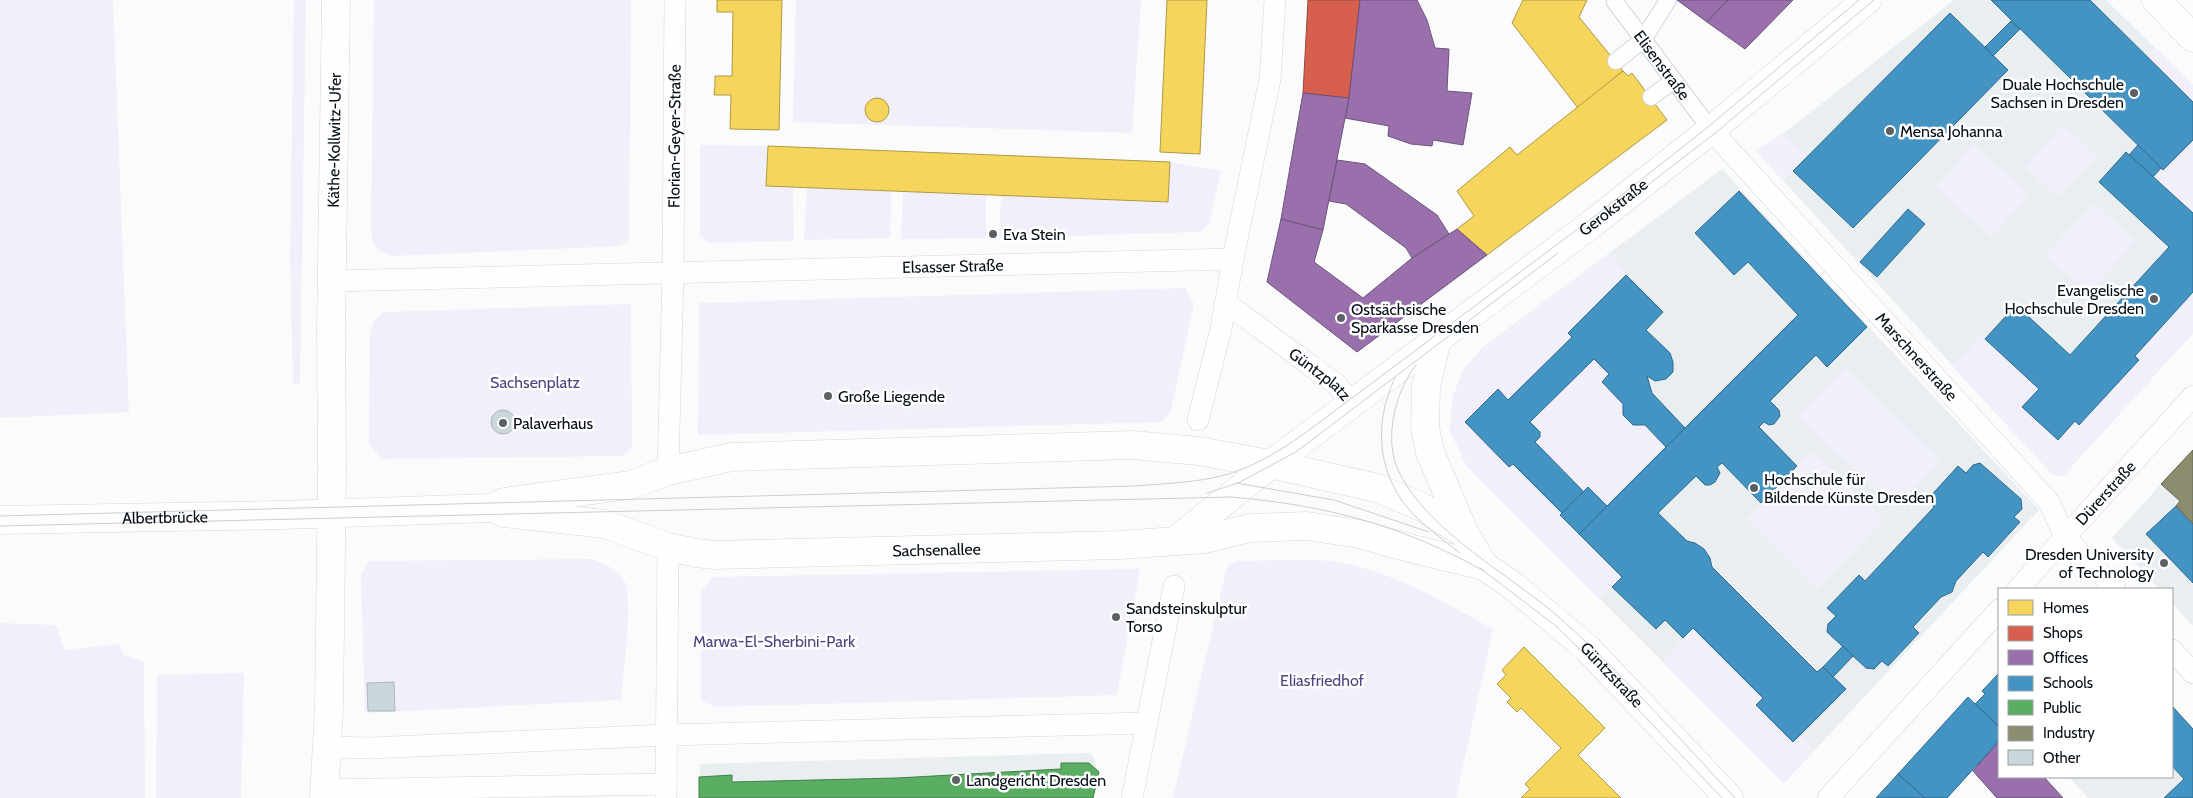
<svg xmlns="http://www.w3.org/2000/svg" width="2193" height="798" font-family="Cabin,sans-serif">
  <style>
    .built { fill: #e9eef1 }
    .green { fill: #f1effa }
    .homes { fill: #f6d55c; stroke: #ae9947 }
    .shops { fill: #d6604d; stroke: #97473c }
    .offices { fill: #9970ab; stroke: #6d527e }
    .schools { fill: #4393c3; stroke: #306b8f }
    .public { fill: #5aae61; stroke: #407e4a }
    .industry { fill: #8c8c6e; stroke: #646654 }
    .building { fill: #cad7db; stroke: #afb6b8 }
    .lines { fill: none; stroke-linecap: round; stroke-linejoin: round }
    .pedestrian-casing { stroke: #d1d7dc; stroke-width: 18 }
    .minor-casing { stroke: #d1d7dc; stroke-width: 22 }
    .tertiary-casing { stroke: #d1d7dc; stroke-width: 29 }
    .secondary-casing { stroke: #d1d7dc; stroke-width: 29 }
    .pedestrian { stroke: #fefefe; stroke-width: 16 }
    .minor { stroke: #fefefe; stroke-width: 21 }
    .tertiary { stroke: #fefefe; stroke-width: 28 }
    .secondary { stroke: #fefefe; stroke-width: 28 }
    .tram { stroke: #cdcecf; stroke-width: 1 }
    .poi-dot { fill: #5b6066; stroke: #fff; stroke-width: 2 }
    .labels { text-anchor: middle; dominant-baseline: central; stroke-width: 5; stroke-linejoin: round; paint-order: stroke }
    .street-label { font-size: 16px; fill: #050d16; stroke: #fff }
    .poi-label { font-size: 16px; fill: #050d16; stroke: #fff; text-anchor: start }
    .park-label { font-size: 16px; fill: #514282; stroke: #fff }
  </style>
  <rect width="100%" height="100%" fill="#fbfbfb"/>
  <g class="built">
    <polygon points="1954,0 2106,0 2193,85 2193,333 2063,476 2053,475 1756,151 1784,133"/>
    <polygon points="1722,169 2039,510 1784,783 1467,466 1450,431 1453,396 1464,369 1482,348"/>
    <polygon points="2193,449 2193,626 2172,603 2172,589 2159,589 2112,538"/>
    <polygon points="2172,706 2193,729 2193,798 2088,798 2069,777 2172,777"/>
    <polygon points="1091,753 1099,772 1093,798 699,798 700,764"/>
  </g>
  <g class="green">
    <polygon points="0,0 113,0 129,412 0,418"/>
    <polygon points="294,0 306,0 300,383 293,384 290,257"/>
    <path d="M374 0H631L629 240 621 246 393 256C375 250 372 247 371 228Z"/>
    <polygon points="796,0 1141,0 1132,133 793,122"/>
    <polygon points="2155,48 2193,85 2193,102 2146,56"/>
    <polygon points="2063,125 2097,156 2059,198 2025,167"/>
    <polygon points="1784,133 1807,157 1783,181 1756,151"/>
    <polygon points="2193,140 2193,213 2153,177 2161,168 2164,170"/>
    <polygon points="1974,144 2030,195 1991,238 1935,186"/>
    <polygon points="700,145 768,146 793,187 794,241 708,243 700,236"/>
    <polygon points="1170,162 1221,171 1209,224 1200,232 999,238 1001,195"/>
    <polygon points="807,187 891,191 890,238 804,240"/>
    <polygon points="903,191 986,195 986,238 901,239"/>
    <polygon points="2093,202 2136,240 2089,294 2045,256"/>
    <polygon points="1610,253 1626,275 1572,337 1508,400 1513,464 1562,513 1560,515 1622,577 1600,599 1467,466 1450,431 1453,396 1464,369 1482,348"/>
    <polygon points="1185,288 1194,304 1170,414 1161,422 698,435 699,303"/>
    <polygon points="2193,292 2193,333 2063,476 2053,475 1952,366 1981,335 2079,425 2138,360 2135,356"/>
    <polygon points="631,304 632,447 622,456 383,459 369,445 370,333 373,322 383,312"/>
    <path d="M1594 359C1609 375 1624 393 1623 415L1633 425H1645L1666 447 1607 506 1584 492 1535 442 1540 437V432L1530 422Z"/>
    <polygon points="1846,367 1941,460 1894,509 1798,416"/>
    <polygon points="1812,451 1884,520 1818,589 1746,519"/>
    <path d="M592 559C604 564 617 568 624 580 634 598 623 675 621 700L365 713 361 575 370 561Z"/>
    <path d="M1238 561C1268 561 1300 558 1330 561 1388 568 1442 601 1493 629L1456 798H1173L1226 570 1229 564Z"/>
    <polygon points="1140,569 1117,695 717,707 701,701 701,592 712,577"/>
    <polygon points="0,623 56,625 64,650 118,644 124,655 144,662 145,798 0,798"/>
    <polygon points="1693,628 1815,750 1784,783 1663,662"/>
    <polygon points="244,673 241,798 156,798 157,675"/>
  </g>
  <g class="homes">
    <polygon points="717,0 782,0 779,130 730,129 731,95 714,95 715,85 715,76 732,76 733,12 717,12"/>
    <polygon points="1167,0 1207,0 1200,154 1160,152"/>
    <polygon points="1523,0 1587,0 1579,17 1623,71 1578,108 1512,23"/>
    <polygon points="1623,71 1628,76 1632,73 1667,120 1487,255 1457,229 1474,216 1457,191 1510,147 1517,155"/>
    <circle cx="877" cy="110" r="12"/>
    <polygon points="768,146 1170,162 1168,202 766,186"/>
    <polygon points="1524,647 1605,728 1578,755 1621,798 1521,798 1530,789 1525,784 1561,748 1521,708 1517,712 1507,702 1511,698 1497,684 1506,675 1502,670"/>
  </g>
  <polygon class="shops" points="1308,0 1360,0 1349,98 1303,93"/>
  <g class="offices">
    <polygon points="1360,0 1417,0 1427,20 1435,48 1449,49 1447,91 1472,93 1463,145 1433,140 1432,146 1411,144 1388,136 1389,126 1345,118 1349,98"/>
    <polygon points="1677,0 1728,0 1707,22"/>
    <polygon points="1728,0 1793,0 1745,49 1707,22"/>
    <polygon points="1303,93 1349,98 1323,230 1281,219"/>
    <polygon points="1337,160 1365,164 1437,215 1449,234 1412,258 1406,248 1346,204 1329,201"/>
    <polygon points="1281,219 1323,230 1314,262 1363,298 1412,258 1457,229 1487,255 1357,352 1267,282"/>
    <polygon points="1999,741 1999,777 2044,777 2063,798 1997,798 1973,771"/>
  </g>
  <g class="schools">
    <polygon points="1991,0 2090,0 2193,102 2193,140 2163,170"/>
    <polygon points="1950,13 2008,70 1853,228 1793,171"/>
    <polygon points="2011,21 2020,29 1993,56 1985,47"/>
    <polygon points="2138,145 2161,168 2153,177 2129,155"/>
    <polygon points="2126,152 2193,213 2193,292 2135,356 2139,360 2079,425 2075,421 2058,440 2022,407 2039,389 1985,339 2016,305 2070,355 2169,247 2099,182"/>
    <polygon points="1739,191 1867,327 1827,367 1816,355 1770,401 1779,410 1780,416 1774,424 1769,425 1764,422 1759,427 1797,466 1761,503 1722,463 1717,467 1720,473 1715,482 1710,485 1705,485 1696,476 1658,513 1687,541 1695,543 1704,549 1710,558 1712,567 1817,672 1823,667 1846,689 1793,742 1756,705 1763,698 1693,628 1683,638 1665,620 1656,629 1612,587 1622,577 1579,534 1798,315 1748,262 1734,275 1695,233"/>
    <polygon points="1908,209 1925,224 1877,277 1860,262"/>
    <polygon points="1626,275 1663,312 1646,330 1670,353 1673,362 1673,372 1666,379 1655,381 1647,376 1652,393 1685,428 1666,447 1645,425 1633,425 1623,415 1623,404 1602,382 1609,374 1594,359 1530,422 1540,432 1540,437 1535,442 1584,492 1562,513 1513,464 1509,467 1465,422 1498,389 1508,400 1572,337 1568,333"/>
    <polygon points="1980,463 2021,499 2022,509 2014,517 2020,522 1988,557 1983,552 1956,581 1952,592 1941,597 1913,627 1919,633 1888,666 1882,661 1874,669 1866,668 1827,632 1828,624 1836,616 1827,608 1859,575 1865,581 1934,507 1927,500 1958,466 1966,473 1973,465"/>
    <polygon points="1588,487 1607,506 1579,534 1560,515"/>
    <polygon points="2176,506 2193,524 2193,583 2146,534"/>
    <polygon points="1843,646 1853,656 1833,677 1823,667"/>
    <polygon points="1999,673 1999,727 1975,704 1985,694 1982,691"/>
    <polygon points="1968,697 1999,727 1999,741 1947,798 1925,798 1898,774"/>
    <polygon points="2172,706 2193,729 2193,798 2164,798 2184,779 2172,766"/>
    <polygon points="1898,774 1925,798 1876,798"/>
  </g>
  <polygon class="public" points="1061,763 1089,763 1099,772 1093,798 699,798 699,777 732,775 732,782 897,778 1061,769"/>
  <polygon class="industry" points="2193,450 2193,524 2176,506 2180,501 2161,484"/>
  <g class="building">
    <circle cx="503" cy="422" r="12"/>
    <polygon points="394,682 395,711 368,711 367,683"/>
  </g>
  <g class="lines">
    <defs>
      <g id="pedestrian">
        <path id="s1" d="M1616 0 1615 2 1711 130"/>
        <polyline points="1616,61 1643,40 1668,0"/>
        <polyline points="1651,97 1673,81"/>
      </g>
      <g id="minor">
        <path id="s2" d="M1711 130 2049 502 2065 537 2115 589"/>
        <path id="s3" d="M331 281 1233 259"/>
        <path id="s4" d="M1226 303 1337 385 1353 404"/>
        <polyline points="1198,420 1221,329 1233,259 1270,79 1275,0"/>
        <path id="s5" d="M668 471 673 272 675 0"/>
        <path id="s6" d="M2018 589 2193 396"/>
        <polyline points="2172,650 2193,673"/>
        <polyline points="327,747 370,748 667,735 1146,723"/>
        <polyline points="324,790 666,784"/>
        <polyline points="666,798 668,547"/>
        <polyline points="1132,798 1174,586"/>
        <polyline points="1828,798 1999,610"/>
      </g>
      <g id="tertiary">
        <polyline points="2156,0 2193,38"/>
        <polyline points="1437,339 1426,387 1425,428 1430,452 1465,534"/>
        <path id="s7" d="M1175 541 1271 464 1594 222 1711 130 1867 0"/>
      </g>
      <g id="secondary">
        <path id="s8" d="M503 513 605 524 668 547 697 553 714 555 1120 545 1205 539 1250 528 1307 526 1359 534 1413 549 1484 566 1512 585 1587 648 1729 798"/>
        <path id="s9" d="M0 520 283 515 490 508 504 502 630 485 668 471 731 457 1132 445 1199 451 1275 465 1377 488 1422 507 1465 534 1484 566"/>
        <path id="s10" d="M324 798 329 707 332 469 331 331 336 0"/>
      </g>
    </defs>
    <use href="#pedestrian" class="pedestrian-casing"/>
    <use href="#minor" class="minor-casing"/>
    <use href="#tertiary" class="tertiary-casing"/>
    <use href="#secondary" class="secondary-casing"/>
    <use href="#pedestrian" class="pedestrian"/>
    <use href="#minor" class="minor"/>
    <use href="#tertiary" class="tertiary"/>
    <use href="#secondary" class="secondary"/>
    <g class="tram">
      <polyline points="1618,208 1714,134 1874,0"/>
      <path d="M1416 365C1395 392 1383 440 1399 472 1429 533 1510 574 1561 619 1623 674 1678 737 1735 798"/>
      <path d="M1395 378C1372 425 1378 479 1415 516 1429 530 1445 541 1460 553"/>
      <polyline points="1236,483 1334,500 1429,532"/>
      <polyline points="1207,493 1238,483 1296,452 1558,253"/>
      <path d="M0 516 1134 486C1160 484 1186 483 1212 478 1249 471 1282 450 1312 428L1591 219 1708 127 1859 0"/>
      <path d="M0 526 1231 497C1325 505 1402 525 1484 571"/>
      <polyline points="1480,568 1556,626 1595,664 1722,798"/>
    </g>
  </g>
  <g class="poi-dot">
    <circle cx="2134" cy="93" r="5"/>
    <circle cx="1890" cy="131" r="5"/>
    <circle cx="993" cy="234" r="5"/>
    <circle cx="2154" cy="299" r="5"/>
    <circle cx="1341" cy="318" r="5"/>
    <circle cx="828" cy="396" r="5"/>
    <circle cx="503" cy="423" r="5"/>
    <circle cx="1754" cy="488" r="5"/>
    <circle cx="2164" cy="563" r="5"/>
    <circle cx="1116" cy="617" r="5"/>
    <circle cx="956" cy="780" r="5"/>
  </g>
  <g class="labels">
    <g class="street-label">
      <text stroke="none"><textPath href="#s1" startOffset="81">Elisenstraße</textPath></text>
      <text stroke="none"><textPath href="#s5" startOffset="335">Florian-Geyer-Straße</textPath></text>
      <text stroke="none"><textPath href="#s10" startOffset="658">Käthe-Kollwitz-Ufer</textPath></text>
      <text stroke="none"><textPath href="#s7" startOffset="551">Gerokstraße</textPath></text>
      <text stroke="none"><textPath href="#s3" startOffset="622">Elsasser Straße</textPath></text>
      <text stroke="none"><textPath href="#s2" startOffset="306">Marschnerstraße</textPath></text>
      <text stroke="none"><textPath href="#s4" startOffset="118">Güntzplatz</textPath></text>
      <text stroke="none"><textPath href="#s6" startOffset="130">Dürerstraße</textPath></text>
      <text stroke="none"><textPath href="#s9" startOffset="165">Albertbrücke</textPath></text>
      <text stroke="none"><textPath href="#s8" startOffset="439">Sachsenallee</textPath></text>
      <text stroke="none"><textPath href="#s8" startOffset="1161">Güntzstraße</textPath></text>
    </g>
    <g class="poi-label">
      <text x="2124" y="84" text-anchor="end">Duale Hochschule<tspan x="2124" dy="18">Sachsen in Dresden</tspan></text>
      <text x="1900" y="131">Mensa Johanna</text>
      <text x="1003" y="234">Eva Stein</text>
      <text x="2144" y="290" text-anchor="end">Evangelische<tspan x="2144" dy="18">Hochschule Dresden</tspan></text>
      <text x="1351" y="309">Ostsächsische<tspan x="1351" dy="18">Sparkasse Dresden</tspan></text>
      <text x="838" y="396">Große Liegende</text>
      <text x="513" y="423">Palaverhaus</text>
      <text x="1764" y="479">Hochschule für<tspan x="1764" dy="18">Bildende Künste Dresden</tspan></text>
      <text x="2154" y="554" text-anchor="end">Dresden University<tspan x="2154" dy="18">of Technology</tspan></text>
      <text x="1126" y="608">Sandsteinskulptur<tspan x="1126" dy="18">Torso</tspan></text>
      <text x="966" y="780">Landgericht Dresden</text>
    </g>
    <g class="park-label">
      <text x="535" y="382">Sachsenplatz</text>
      <text x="774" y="641">Marwa-El-Sherbini-Park</text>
      <text x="1322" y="680">Eliasfriedhof</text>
    </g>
  </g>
  <rect x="1998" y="588" width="175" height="190" fill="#ffffff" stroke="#9b9ea2"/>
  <rect x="2008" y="600" width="25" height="15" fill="#f6d55c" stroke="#9b9ea2"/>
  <text x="2043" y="613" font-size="15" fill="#050d16">Homes</text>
  <rect x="2008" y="626" width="25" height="15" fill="#d6604d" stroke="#9b9ea2"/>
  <text x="2043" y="638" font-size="15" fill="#050d16">Shops</text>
  <rect x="2008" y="650" width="25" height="15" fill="#9970ab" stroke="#9b9ea2"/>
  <text x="2043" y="663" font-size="15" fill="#050d16">Offices</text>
  <rect x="2008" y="676" width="25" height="15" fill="#4393c3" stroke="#9b9ea2"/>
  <text x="2043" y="688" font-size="15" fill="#050d16">Schools</text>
  <rect x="2008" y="700" width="25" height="15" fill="#5aae61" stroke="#9b9ea2"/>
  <text x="2043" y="713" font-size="15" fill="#050d16">Public</text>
  <rect x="2008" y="726" width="25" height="15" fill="#8c8c6e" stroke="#9b9ea2"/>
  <text x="2043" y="738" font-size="15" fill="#050d16">Industry</text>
  <rect x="2008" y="750" width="25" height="15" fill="#cad7db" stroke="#9b9ea2"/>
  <text x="2043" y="763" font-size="15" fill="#050d16">Other</text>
</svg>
